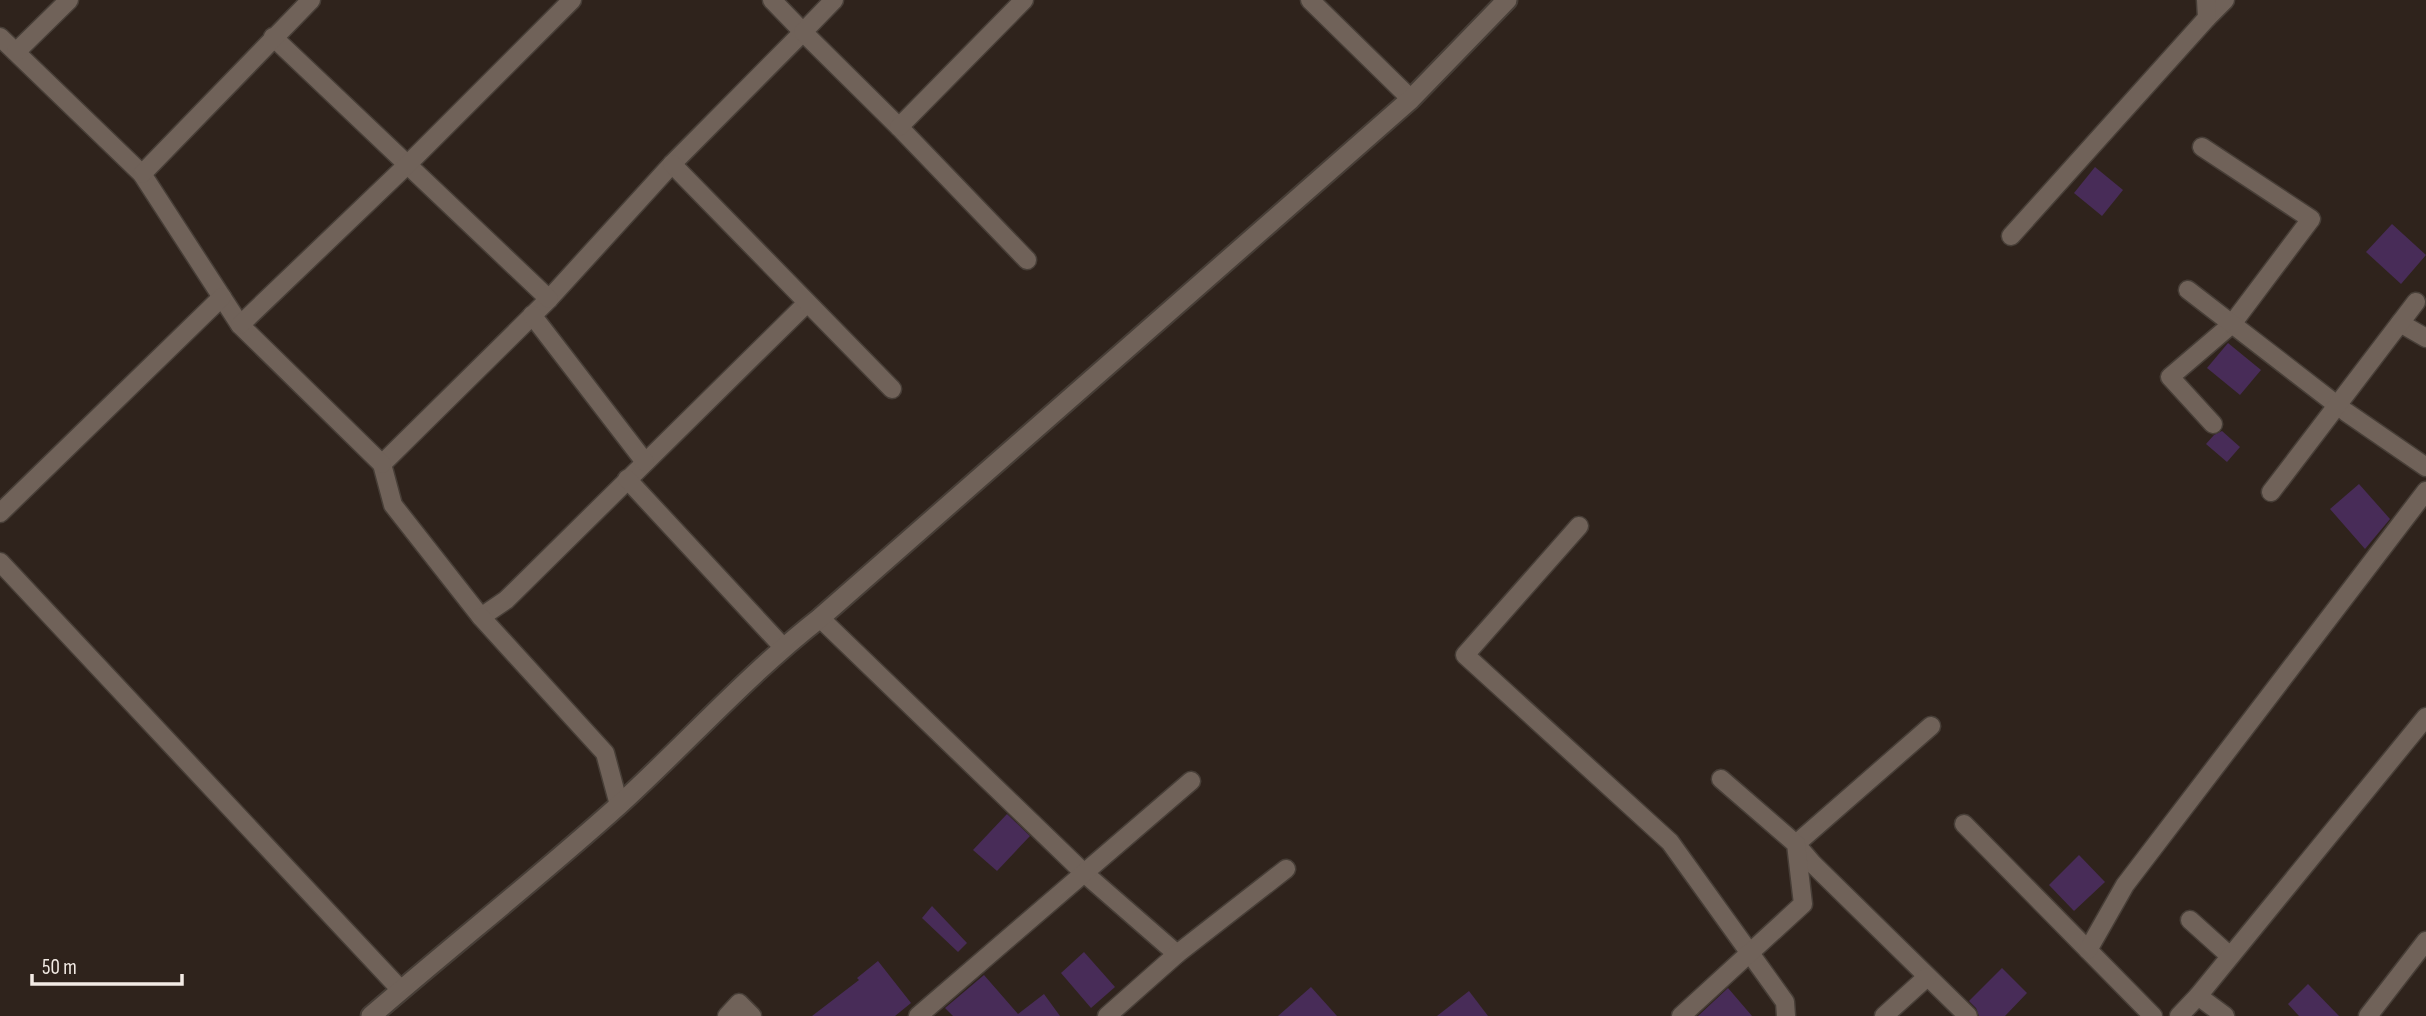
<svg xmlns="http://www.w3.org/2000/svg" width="2426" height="1016" font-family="'Sofia Sans Condensed',sans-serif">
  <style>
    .building { fill: #482c58 }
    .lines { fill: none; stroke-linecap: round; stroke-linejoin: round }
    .minor-casing { stroke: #473e37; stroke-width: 21 }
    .tertiary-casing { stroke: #473e37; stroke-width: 23 }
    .minor { stroke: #706259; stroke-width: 18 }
    .tertiary { stroke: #706259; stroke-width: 19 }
  </style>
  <rect width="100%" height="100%" fill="#2f231c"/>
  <g class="building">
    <polygon points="2095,167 2123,190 2102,216 2074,193"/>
    <polygon points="2392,224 2426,255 2401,284 2366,252"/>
    <polygon points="2228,343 2261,370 2240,395 2207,368"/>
    <polygon points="2222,431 2240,447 2227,462 2206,444 2214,435"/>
    <polygon points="2359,484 2390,519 2365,549 2330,509"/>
    <polygon points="1007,814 1030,836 997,871 973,850"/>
    <polygon points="2079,855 2105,882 2074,911 2049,885"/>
    <polygon points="932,906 967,943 958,952 922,918"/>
    <polygon points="1084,952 1115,987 1091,1008 1061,973"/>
    <polygon points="878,961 911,1003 895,1016 812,1016 859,980 857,978"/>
    <polygon points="2002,968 2027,993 2005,1016 1979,1016 1976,1008 1969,1001"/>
    <polygon points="984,975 1018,1014 1044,994 1060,1016 953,1016 945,1008"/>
    <polygon points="2308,984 2339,1016 2299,1016 2288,1004"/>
    <polygon points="1311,987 1337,1016 1278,1016"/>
    <polygon points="1728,988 1752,1016 1698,1016"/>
    <polygon points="1469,991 1488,1016 1437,1016"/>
  </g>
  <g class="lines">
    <defs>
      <g id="minor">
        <polyline points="772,0 803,32 672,164 549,299 382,464 393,505 481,617 506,600 807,303"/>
        <polyline points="834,0 803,32 899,127 1027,260"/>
        <polyline points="1310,0 1411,99"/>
        <polyline points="2207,18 2225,0"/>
        <polyline points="0,37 142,174 240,325 382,464"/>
        <polyline points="273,37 549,299"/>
        <polyline points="16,52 69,0"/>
        <polyline points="899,127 1024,0"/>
        <polyline points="2202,147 2311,219 2232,324 2170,377 2213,424"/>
        <polyline points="672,164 892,389"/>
        <polyline points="142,174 311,0"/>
        <polyline points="2011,236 2207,18 2206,0"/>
        <polyline points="2188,290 2346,412 2426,467"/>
        <polyline points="532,315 645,462"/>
        <polyline points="2400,323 2426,338"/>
        <polyline points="240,325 407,165 572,0"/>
        <polyline points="627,479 783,647"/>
        <polyline points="2271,492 2416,302"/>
        <polyline points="0,513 222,297"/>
        <polyline points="1579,526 1465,655 1670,842 1785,1002 1786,1016"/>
        <polyline points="0,562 401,990"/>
        <polyline points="481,617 605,753 619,805"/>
        <polyline points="820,618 1083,872 1177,954"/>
        <polyline points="1931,726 1796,844 1813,864 1968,1016"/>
        <polyline points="1964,824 2153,1016"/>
        <polyline points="2190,920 2230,956"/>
        <polyline points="2088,950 2125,885 2426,491"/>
        <polyline points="727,1016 739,1003 752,1016"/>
        <polyline points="918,1016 1191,781"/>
        <polyline points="1107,1016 1177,954 1286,869"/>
        <polyline points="1681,1016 1803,904 1796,844 1721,779"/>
        <polyline points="1884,1016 1927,977"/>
        <polyline points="2179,1016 2198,996"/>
        <polyline points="2225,1016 2198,996 2426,717"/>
        <polyline points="2368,1016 2426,941"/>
      </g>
      <path id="tertiary" d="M371 1016C453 945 538 878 618 806 686 744 747 675 820 618L1411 99 1507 0"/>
    </defs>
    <use href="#minor" class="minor-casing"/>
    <use href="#tertiary" class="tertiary-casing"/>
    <use href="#minor" class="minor"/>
    <use href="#tertiary" class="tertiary"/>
  </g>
  <path d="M32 974v10h150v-10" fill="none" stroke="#f3ebe5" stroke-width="3.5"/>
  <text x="42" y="974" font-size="21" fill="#f3ebe5" stroke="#2f231c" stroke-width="5" paint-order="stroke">50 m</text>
</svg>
